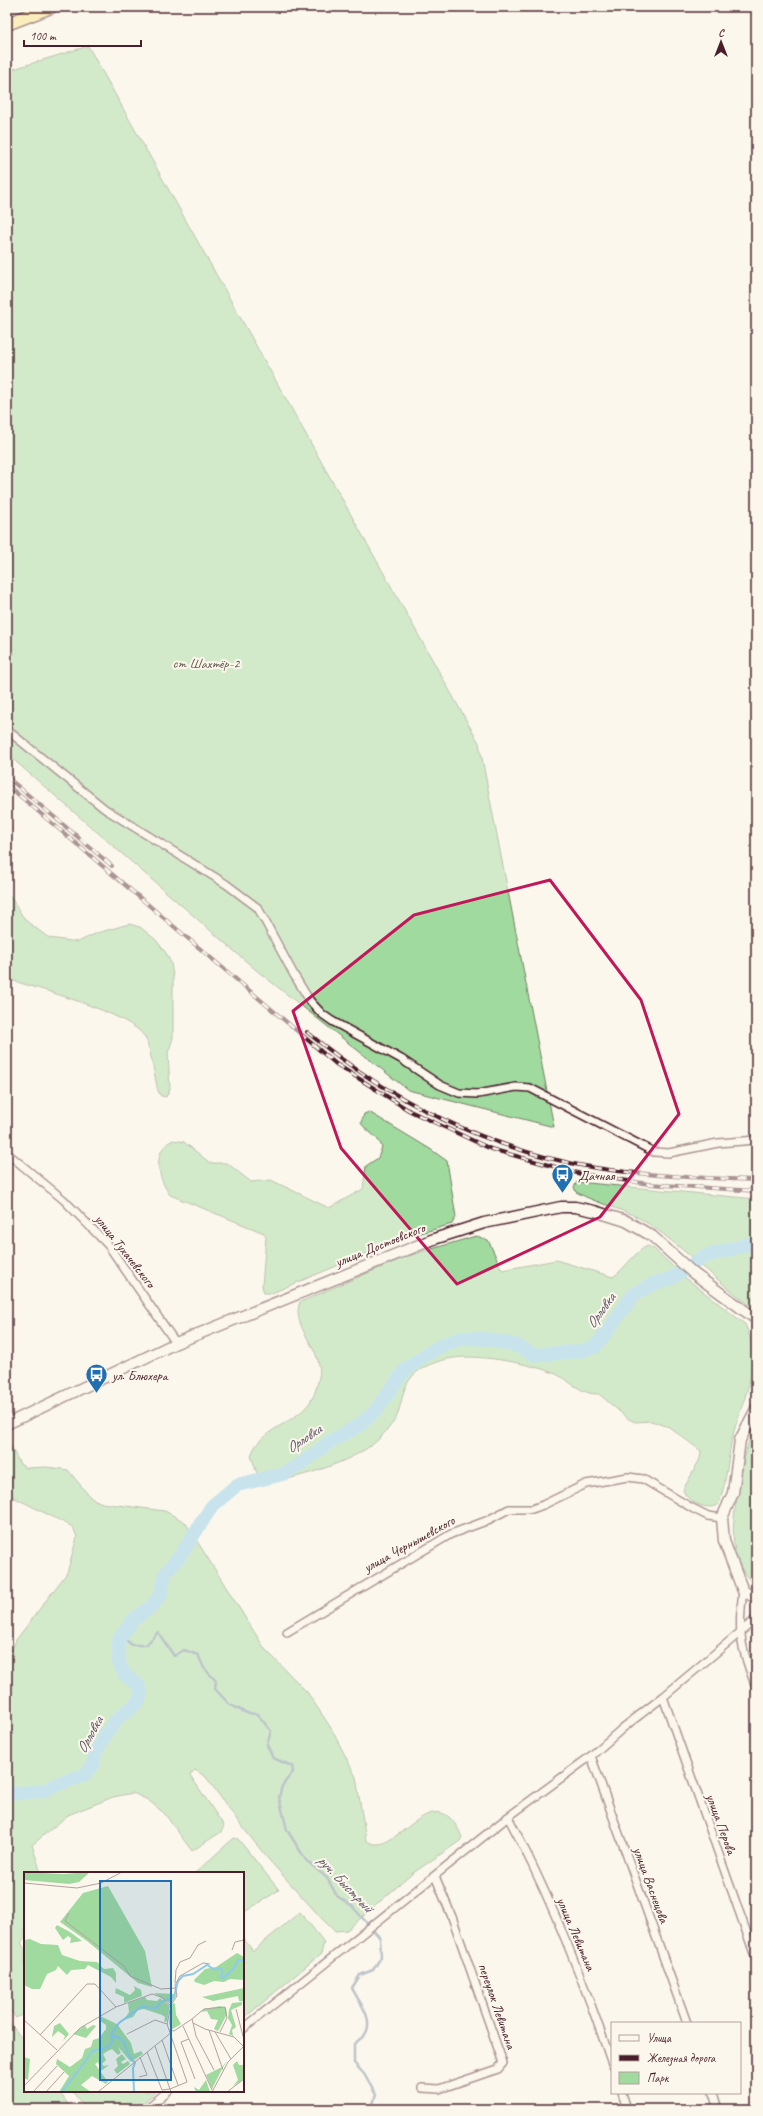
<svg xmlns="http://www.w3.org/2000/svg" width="763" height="2116" font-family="Caveat,sans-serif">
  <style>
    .green { fill: #a0da9f; stroke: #757c65 }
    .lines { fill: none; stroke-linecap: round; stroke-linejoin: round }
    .stream { stroke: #72869f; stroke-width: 2.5 }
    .river { stroke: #8ccbed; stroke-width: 14 }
    .minor-casing { stroke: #4a1f2b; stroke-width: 10 }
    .secondary-casing { stroke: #4a1f2b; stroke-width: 13 }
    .trunk-casing { stroke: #4a1f2b; stroke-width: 15 }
    .minor { stroke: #fbf7ec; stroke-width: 7 }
    .secondary { stroke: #fbf7ec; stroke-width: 10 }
    .trunk { stroke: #fce080; stroke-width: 12 }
    .rail-casing { stroke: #4a1f2b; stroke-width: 4 }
    .rail { stroke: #fbf7ec; stroke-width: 2.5; stroke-dasharray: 8; stroke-linecap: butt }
    .marked { fill: none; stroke: #c2185b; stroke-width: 3; stroke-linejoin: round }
    .labels { text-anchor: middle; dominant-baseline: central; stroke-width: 4; stroke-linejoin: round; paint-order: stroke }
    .park-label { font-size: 14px; fill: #64574e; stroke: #fbf7ec }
    .poi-label { font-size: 14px; fill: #4a1f2b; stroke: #fbf7ec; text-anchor: start }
    .street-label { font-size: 14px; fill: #4a1f2b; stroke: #fbf7ec }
    .water-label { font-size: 15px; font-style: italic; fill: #5e5365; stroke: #fbf7ec }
    .inset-river { fill: none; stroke: #8ccbed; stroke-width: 2 }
    .inset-road { fill: none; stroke: #b4a19f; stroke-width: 1 }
    .view { fill: #1f6fb2; fill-opacity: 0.15; stroke: #1f6fb2; stroke-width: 2 }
    .inset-edge { fill: none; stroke: #4a1f2b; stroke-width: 2 }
  </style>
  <rect width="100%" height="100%" fill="#fbf7ec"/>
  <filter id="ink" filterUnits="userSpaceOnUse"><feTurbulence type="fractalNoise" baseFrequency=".025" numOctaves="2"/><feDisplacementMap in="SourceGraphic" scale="8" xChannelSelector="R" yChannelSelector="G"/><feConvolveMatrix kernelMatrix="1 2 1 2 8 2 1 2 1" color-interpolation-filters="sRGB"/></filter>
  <g filter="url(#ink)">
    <g class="green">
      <polygon points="88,46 479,743 554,1127 408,1090 256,970 7,754 7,71"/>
      <path d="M7 891 25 920 49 938 78 942 97 933 129 924 140 927 156 940 166 953 171 963 173 976V1038L168 1053 170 1089 166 1097 161 1096 158 1091C155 1079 150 1046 145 1037 130 1013 36 988 7 979Z"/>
      <path d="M369 1112 430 1149 447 1161 456 1217 452 1224 401 1239 272 1293H264L262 1286 266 1237 264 1233 170 1195C158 1179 151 1150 173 1140L184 1142 210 1163H227L251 1182 271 1180 329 1208 363 1189 366 1166 378 1158 382 1147C378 1136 367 1132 361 1123L364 1114Z"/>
      <path d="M577 1182 756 1199V1307H752C717 1281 685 1249 649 1224 627 1209 599 1205 576 1192L574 1187Z"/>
      <path d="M476 1236 488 1240 502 1270 556 1260 613 1277C625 1269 636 1250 648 1246L654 1249 683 1276 745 1324C763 1362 745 1393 734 1431 727 1455 728 1481 718 1505 707 1511 687 1502 683 1490L700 1459 701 1451 669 1427 651 1421 635 1422 627 1418 599 1394C582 1395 570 1381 556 1374 532 1364 480 1354 454 1358 440 1360 420 1366 411 1378 401 1389 402 1408 395 1420 391 1426 385 1432 381 1437 358 1461 299 1478 267 1483L258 1476 251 1456C260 1424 307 1424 316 1389 318 1382 321 1372 319 1365 316 1344 291 1324 300 1302L408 1256Z"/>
      <path d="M756 1424V1585C723 1561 734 1514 740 1480 744 1460 747 1442 756 1424Z"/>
      <path d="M7 1439 20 1464 26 1468 47 1467 68 1470 91 1498 102 1503 165 1511 185 1522 265 1649 307 1692 331 1728 356 1777 366 1840C394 1864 434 1770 462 1837L460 1841 413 1873 347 1930 335 1931 323 1920 268 1859 240 1824 206 1777 195 1770 190 1775 224 1826 221 1832 192 1851 164 1813 148 1800 133 1793 113 1797 68 1815 32 1845 41 1873H25V1939L21 1943 25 1949V2013L16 2018 7 2006V1660L16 1640 67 1573 77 1537 73 1527 7 1494Z"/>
      <polygon points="234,1838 238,1839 279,1890 243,1913 243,1873 195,1873"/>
      <polygon points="300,1912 324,1942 321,1954 243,2019 243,1938 253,1951"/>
      <polygon points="7,2020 25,2042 25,2091 59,2091 71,2109 7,2109"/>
      <polygon points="72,2091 157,2091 136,2109 86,2109"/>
    </g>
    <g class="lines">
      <path class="stream" d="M121 1636 132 1645H146L158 1632 174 1656 184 1650 198 1655 204 1668 216 1681 215 1689 230 1705 247 1713 257 1714 271 1731 267 1745 273 1758 292 1766 293 1772 282 1786 279 1797 287 1830 306 1860 327 1878 337 1896 352 1906 380 1938 381 1957 373 1970 360 1975 352 1988C358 2001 374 2018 366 2033 364 2037 357 2041 354 2044V2063L364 2074 376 2095 373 2104 364 2109"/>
      <polyline class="river" points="7,1794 43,1791 58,1784 85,1775 93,1765 95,1754 106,1733 119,1717 137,1703 141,1695 139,1686 124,1674 119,1662 118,1643 121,1636 134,1619 152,1606 161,1594 165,1574 180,1556 212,1506 237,1485 283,1474 300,1465 331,1441 360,1425 376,1410 404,1371 425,1355 445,1344 463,1338 486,1339 515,1345 535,1355 581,1351 596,1346 634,1294 653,1284 672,1278 703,1257 756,1242"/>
      <defs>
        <g id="minor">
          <polyline points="7,730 105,809 226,884 258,908 294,975 310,1001 322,1014 332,1021 401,1059 440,1085 459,1093 478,1094 516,1087 530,1088 654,1152 669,1153 718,1143 756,1140"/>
          <polyline points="7,1153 64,1200 108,1245 176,1343"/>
          <path d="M743 1591C737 1633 741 1648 756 1687"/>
          <polyline points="287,1632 451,1534 486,1521 509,1509 532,1509 543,1505 586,1484 628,1477 643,1479 692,1508 708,1516 722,1518"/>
          <polyline points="663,1697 756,1959"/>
          <polyline points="591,1756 687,2023"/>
          <path d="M508 1817C549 1893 584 1982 612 2064"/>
          <polyline points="243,2029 508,1817 591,1756 624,1727 663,1697 756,1619"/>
          <polyline points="422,2088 439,2089 498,2069 503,2063 452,1917 435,1876"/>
          <polyline points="622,2093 627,2109"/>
          <polyline points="713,2093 718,2109"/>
          <polyline points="146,2109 168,2091"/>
        </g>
        <g id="secondary">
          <polyline points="756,1409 740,1440 733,1493 722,1518 724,1541 743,1591 756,1598"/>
          <polyline points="7,1424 176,1343 434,1239 484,1223 561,1207 575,1207 594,1211 626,1221 652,1236 693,1273 756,1319"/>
        </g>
        <polyline id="trunk" points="7,24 51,7"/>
      </defs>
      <use href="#minor" class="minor-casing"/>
      <use href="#secondary" class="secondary-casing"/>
      <use href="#trunk" class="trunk-casing"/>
      <use href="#minor" class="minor"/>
      <use href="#secondary" class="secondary"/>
      <use href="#trunk" class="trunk"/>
      <defs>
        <g id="rail">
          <polyline points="7,777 112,866"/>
          <polyline points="7,785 336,1064 410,1111 491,1149 581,1174 649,1184 756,1191"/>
          <path d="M307 1032C390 1101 489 1150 596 1168 649 1176 703 1178 756 1180"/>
        </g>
      </defs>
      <use href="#rail" class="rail-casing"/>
      <use href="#rail" class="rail"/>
    </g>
  </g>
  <path d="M0 0H763V2116H0ZM550 880 641 1000 679 1114 600 1217 457 1284 341 1148 293 1011 414 915Z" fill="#fbf7ec" fill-opacity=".55" fill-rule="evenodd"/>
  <path class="marked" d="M550 880 641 1000 679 1114 600 1217 457 1284 341 1148 293 1011 414 915Z"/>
  <defs>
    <symbol id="bus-pin" viewBox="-11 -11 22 30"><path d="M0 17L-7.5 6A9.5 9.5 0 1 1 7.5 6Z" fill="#1f6fb2" stroke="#fbf7ec"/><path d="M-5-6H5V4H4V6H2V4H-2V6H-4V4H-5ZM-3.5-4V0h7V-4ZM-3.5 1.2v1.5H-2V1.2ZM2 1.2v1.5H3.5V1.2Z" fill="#fff"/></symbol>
  </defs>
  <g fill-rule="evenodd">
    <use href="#bus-pin" x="550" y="1162" width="25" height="34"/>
    <use href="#bus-pin" x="84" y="1362" width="25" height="34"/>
  </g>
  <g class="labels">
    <g class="park-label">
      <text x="206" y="663">ст Шахтёр-2</text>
    </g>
    <g class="poi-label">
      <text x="578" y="1175">Дачная</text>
      <text x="112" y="1375">ул. Блюхера</text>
    </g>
    <g class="street-label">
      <text transform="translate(380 1245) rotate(-22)">улица Достоевского</text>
      <text transform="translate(125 1251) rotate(52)">улица Тухачевского</text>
      <text transform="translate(409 1544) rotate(-29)">улица Чернышевского</text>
      <text transform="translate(721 1824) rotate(70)">улица Перова</text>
      <text transform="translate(651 1885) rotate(70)">улица Васнецова</text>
      <text transform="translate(576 1934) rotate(67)">улица Левитана</text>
      <text transform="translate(497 2006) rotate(71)">переулок Левитана</text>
    </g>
    <g class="water-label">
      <text transform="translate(601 1311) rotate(-54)">Орловка</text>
      <text transform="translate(304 1439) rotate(-34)">Орловка</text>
      <text transform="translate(90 1735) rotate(-61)">Орловка</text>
      <text transform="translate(345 1884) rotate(46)">руч. Быстрый</text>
    </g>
  </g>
  <g transform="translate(24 1872)">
    <rect width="220" height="220" fill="#fbf7ec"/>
    <path d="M0 0 39 2 66 0 55 10 45 12 0 8ZM84 14 121 79 128 115 114 111 63 69 36 50 59 21ZM33 53 46 60 58 69 46 71 47 66 44 64 39 68 31 56ZM6 67 17 72 34 73 38 83 56 89 73 90 80 97 89 96 92 101V111L87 105 64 93 61 97 47 98 43 103 34 94 32 98 23 102 16 117H8L0 113V68ZM213 81 220 85V108L206 107 200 110 190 109 180 113 171 110 170 108 181 97 192 95ZM110 114 117 118 118 124 100 131V125L91 121 92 116 106 123 111 118ZM220 116V129H215L214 124 189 129 178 125ZM130 121 151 122 152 124 147 132ZM121 125 123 128 133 129 136 126 146 134 143 149 140 150 141 145 138 143 120 137 114 138 109 145 100 148 105 140 104 131ZM218 130V133L207 138 212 155 208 158 209 164 205 162 208 153 204 146 205 138 208 131ZM151 131 152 143 157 152 147 158 145 150 148 132ZM196 134 202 136 203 142 194 159 190 157 194 148 187 147 183 139 177 140 180 137ZM76 144 93 152 107 171 110 182 117 179 119 182 107 190 94 175 97 181 94 183 88 177 82 180 79 182 82 188 78 192 80 194 85 193 77 199 74 190 71 192 84 210 82 212 68 204 57 213 67 220H35L45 204 32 192 33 187 46 195 58 186 61 177 67 175 69 168 75 166 82 157V153L76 149ZM36 151 45 162 39 169 41 164 34 159 28 165 30 154ZM61 153 63 157 69 153 72 154 62 166 49 162ZM98 182 102 187 97 190 99 192 104 189 106 192 93 202 90 198 94 194 92 187ZM0 185 6 187 4 208 0 206ZM203 189 198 197 188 217 182 203 198 195ZM213 189 215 193H220V207L209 214 214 208 209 193ZM182 208 186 220H172L170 215 175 218Z" fill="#a0da9f"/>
    <path class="inset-river" d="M87 163 94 165 101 171 103 181 111 191 109 196 110 220M38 220 69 179 84 175 89 168 87 163 95 151 117 135 132 136 137 130 150 125 154 109 159 104 169 102 183 93 191 98 197 96 199 100 196 105 200 106 211 95 214 88H220"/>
    <path class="inset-road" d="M0 11 53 16 77 11 98 0M45 41 41 49 100 94 106 104 137 117 152 116M208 78 211 70 220 68M151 111 152 98 156 90 166 86 174 73 182 69M147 133 153 124 151 113 156 104 179 91 186 92M212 137 220 168M168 147 180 137 201 135 203 146 196 160M0 148 33 178M169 151 172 164 190 198M159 154 188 218M185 158 199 198M191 160 207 187M103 162 131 148 143 152M16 163 63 112H71L92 135M165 167 157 170 171 207M138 168 154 213M131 174 147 220M123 180 138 218 146 217 163 210 145 158M115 205 123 203 116 185M0 214 56 156 92 135 128 122 137 125 147 134 143 152 145 158 150 159 168 147 169 151 181 157 210 165 219 174M10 219 33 194M22 220 40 200M74 220 148 160M188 220 204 190 220 174M203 220 220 207"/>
    <path class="view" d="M76 9H147V208H76Z"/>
    <rect width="220" height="220" class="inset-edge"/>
  </g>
  <rect width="763" height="2116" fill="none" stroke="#fbf7ec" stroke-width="24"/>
  <rect x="12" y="12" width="739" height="2092" fill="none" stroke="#4a1f2b" stroke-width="1.5" filter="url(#ink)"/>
  <rect x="611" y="2022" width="130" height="72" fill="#fbf7ec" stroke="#b4a19f"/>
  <rect x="619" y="2035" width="20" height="6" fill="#fbf7ec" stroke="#b4a19f"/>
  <text x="647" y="2042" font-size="12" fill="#4a1f2b">Улица</text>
  <rect x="619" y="2055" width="20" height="6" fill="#4a1f2b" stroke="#b4a19f"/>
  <text x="647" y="2062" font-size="12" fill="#4a1f2b">Железная дорога</text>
  <rect x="619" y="2072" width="20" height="12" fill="#a0da9f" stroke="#b4a19f"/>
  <text x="647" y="2082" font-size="12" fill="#4a1f2b">Парк</text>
  <g transform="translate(721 42)" stroke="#fbf7ec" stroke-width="3" paint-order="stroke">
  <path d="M0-3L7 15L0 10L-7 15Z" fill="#4a1f2b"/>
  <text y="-6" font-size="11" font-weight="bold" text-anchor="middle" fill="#4a1f2b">С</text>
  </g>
  <path d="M24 40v6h117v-6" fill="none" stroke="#4a1f2b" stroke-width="2"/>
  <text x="30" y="40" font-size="12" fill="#4a1f2b" stroke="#fbf7ec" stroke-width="3" paint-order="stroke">100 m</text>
</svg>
